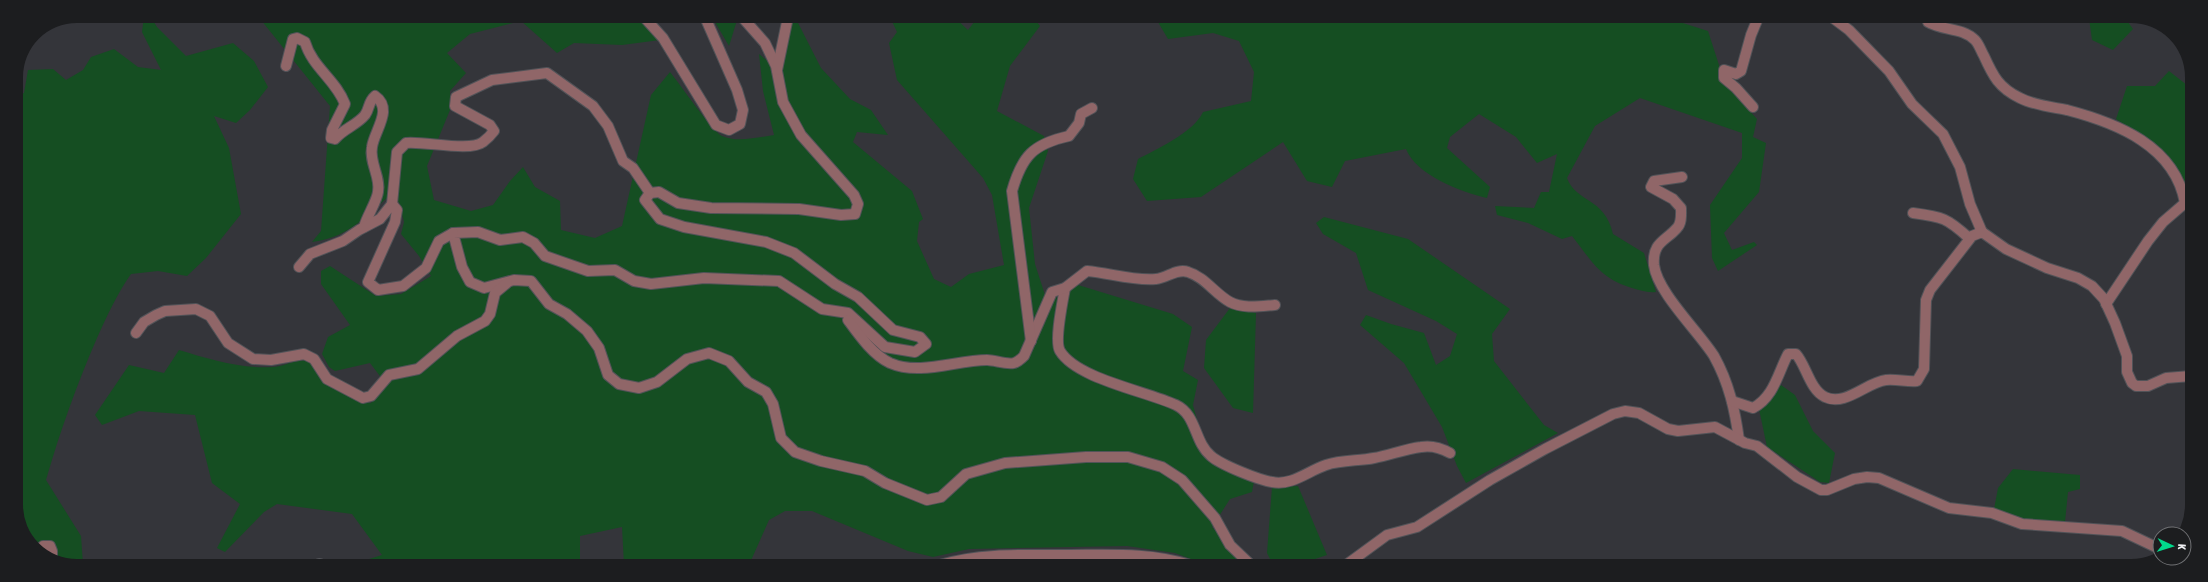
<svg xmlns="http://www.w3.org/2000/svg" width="2208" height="582" font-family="'Asap Condensed',sans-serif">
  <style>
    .green { fill: #154e22 }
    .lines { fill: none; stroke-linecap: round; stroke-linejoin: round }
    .minor-casing { stroke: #525358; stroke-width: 12 }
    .minor { stroke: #906668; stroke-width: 10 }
  </style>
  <rect width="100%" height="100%" fill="#34353a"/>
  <g class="green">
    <path d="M144 16H150L157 27 186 56 233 43 254 61 268 87 250 110 236 123 214 116 229 148 241 214 206 258 187 276 158 271 131 274C117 294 107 316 97 338 77 384 60 431 46 480L81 536 83 564H61L31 545 16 510V96L24 93 28 70 53 69 66 80 83 70 91 57 114 49 138 67 161 70 142 32Z"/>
    <path d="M283 16 636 17 660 40 622 45 574 43 557 53 521 21 470 34 447 53 466 73 450 91V110L427 166 434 200 471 211 493 205 510 181 523 167 535 187 560 201 561 230 595 238 622 226 651 95 670 72C680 84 711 130 722 136 737 143 759 137 774 135L763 91 759 54 781 72 787 35 793 17H795L821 68 850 99 871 110 888 135 857 132 853 142 912 191 923 219 919 222 917 241 934 279 951 287 969 274 1004 265 992 195 983 178 897 80 889 43 897 32 890 17H954L968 30 978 17H1033L1040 26 1010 66 997 111 1044 136 1048 151 1029 208 1035 264 1045 295 1054 299 1078 285 1173 314 1192 327 1183 371 1198 380 1193 405 1207 456 1254 481 1252 492 1230 499 1212 527 1245 565H1207L1175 553 1127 546 969 549 933 557 908 551 812 511H785L769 520 749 565H624L622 527 580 536V564H353L382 555 352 514 277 504 264 512 225 552 217 548 240 504 212 483 195 415 139 411 102 425 95 415 129 365 164 373 179 350C209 359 240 369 272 367 285 367 298 357 311 362 320 365 351 394 361 402L371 403 386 384 370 363 335 371 329 367 322 354 328 337 350 325 321 284V271L330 266 376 296 401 294 431 276 419 256 401 234 404 222 399 202 387 198C362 220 346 238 312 242L321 231 330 106 261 20H281Z"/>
    <polygon points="712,17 738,17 729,46"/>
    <path d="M1155 17 1667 18 1708 31 1719 65V78L1757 119 1753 137 1766 143 1759 192 1724 233 1732 250 1754 242 1757 245 1718 271 1712 258 1710 205 1742 158V133L1640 98 1595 126 1567 178C1576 203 1605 197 1613 234L1644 253 1656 292C1647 293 1640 290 1632 288 1599 278 1592 261 1572 236L1562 239 1528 223 1497 215 1495 206 1534 208 1541 192H1549L1557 154 1537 163 1516 137 1479 114 1450 137 1447 148 1490 187 1487 198C1461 192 1416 175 1406 149L1345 161 1332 187 1307 181 1283 142 1201 197 1147 201 1133 179 1138 159C1157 149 1194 132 1203 112L1251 101 1254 72 1239 41 1213 33 1168 39Z"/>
    <polygon points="2089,18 2125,18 2133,29 2113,50 2092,40"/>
    <polygon points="2169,71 2192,89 2191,203 2188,200 2185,183 2166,153 2116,119 2127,86 2155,86"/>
    <polygon points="1324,217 1408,239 1510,309 1492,334 1494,361 1544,425 1558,433 1466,483 1457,466 1442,427 1404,363 1360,325 1366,315 1391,324 1424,333 1436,365 1450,356 1457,334 1436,321 1368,290 1356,253 1323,234 1316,223"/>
    <polygon points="1230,308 1256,313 1253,413 1233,408 1204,368 1206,340"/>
    <polygon points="1781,385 1795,395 1813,431 1835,453 1829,483 1820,482 1767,447 1759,409"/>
    <polygon points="2013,469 2080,475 2080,489 2068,492 2065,522 2023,520 1994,509 1998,488"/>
    <polygon points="1298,486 1327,555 1297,565 1273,565 1267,553 1272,487"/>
  </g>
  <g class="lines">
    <defs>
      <g id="minor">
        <polyline points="644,17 663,38 716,125 729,130 740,124 743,110 737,90 705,17"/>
        <polyline points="742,17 765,43 776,66 783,102 801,135 854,195 858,204 855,214 841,215 799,209 711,208 678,203 659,192 650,193 645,200 660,219 684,227 766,242 794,253 835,284 858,297 893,330 920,337 926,344 915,352 885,347 848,313 822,309 779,281 704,278 651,284 634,281 615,270 588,271 545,256 534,243 523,237 500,240 478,232 453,233 462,267 470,282 484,288 514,280 531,281 549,304 567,314 587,331 599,348 608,375 619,384 639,388 657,382 687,359 709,353 729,361 748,382 766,392 773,404 781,438 795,452 821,461 865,471 885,483 927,500 941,497 966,474 1005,463 1086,457 1128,457 1162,467 1182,480 1215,518 1230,545 1251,565"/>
        <polyline points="1833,18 1849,30 1889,71 1912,104 1943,134 1960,167 1970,204 1982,232"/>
        <path d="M1927 18 1928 22C1943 31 1962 27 1975 40 1979 44 1981 51 1984 56 1993 76 1999 88 2020 98 2033 105 2052 107 2067 110 2117 123 2175 146 2185 203L2163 222 2148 241 2106 304"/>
        <path d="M286 66 293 39 297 38 305 42C312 67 336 80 345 104L332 130 331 138 335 139C343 129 357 125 365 115 370 108 368 102 375 96 394 109 374 131 372 147 369 163 381 177 378 192 377 201 367 216 364 227"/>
        <polyline points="777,70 788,17"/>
        <polyline points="1753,107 1736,88 1724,78 1724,70 1736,74 1741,71 1751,35 1758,18"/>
        <path d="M1682 177 1654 181 1651 187 1673 199 1681 208C1681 214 1682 223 1677 228 1666 241 1652 242 1654 265 1657 292 1699 332 1714 356 1729 383 1735 410 1739 440"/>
        <path d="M392 204 397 152 406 143C425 141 470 152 483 142 487 139 491 135 494 131L490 125 455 106 456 97 492 80 547 73 593 106 608 126 623 161 633 168 650 193"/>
        <path d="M1913 213C1943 217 1947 218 1969 238"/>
        <polyline points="299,267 310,254 343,241 359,230 380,219 392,204 397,210 395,222 368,282 378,290 403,286 426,268 439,241 453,233"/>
        <path d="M1065 288C1063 300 1054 341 1060 351 1077 379 1146 391 1176 405 1197 415 1194 442 1211 456 1221 465 1259 480 1272 482 1292 486 1308 471 1326 465 1341 460 1359 461 1374 458 1390 455 1405 449 1421 447 1432 445 1441 448 1450 453"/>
        <path d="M848 320C859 335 873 355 890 363 920 376 956 360 987 360 995 360 1006 365 1014 363 1018 362 1021 359 1024 356L1052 292 1065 288 1087 271C1110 273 1132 281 1156 279 1167 278 1177 268 1188 272 1205 277 1215 294 1230 302 1243 309 1261 306 1275 305"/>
        <polyline points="136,333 144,322 156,315 165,311 196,309 210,316 228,343 253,359 271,360 304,354 314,359 327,379 363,398 371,396 389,375 418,369 457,336 485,321 490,314 495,293 507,283"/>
        <path d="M1031 341 1012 191C1022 156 1033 144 1069 136L1079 123 1081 114 1092 108"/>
        <path d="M1732 401 1753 408C1774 397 1778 373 1788 354H1796C1806 365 1810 390 1825 397 1845 407 1867 382 1886 380 1897 379 1907 382 1917 381L1924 369 1926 300 1930 290 1972 236 1982 232 2006 249 2047 268 2078 278 2092 286 2104 299 2115 323 2127 356V372L2132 383 2136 386H2148L2166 378 2191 376"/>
        <polyline points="39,550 43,546 50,546 52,551 52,558"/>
        <polyline points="319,564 320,564"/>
        <path d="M940 565C981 553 1023 555 1066 555 1109 555 1149 552 1190 565"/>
        <polyline points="1346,565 1387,535 1417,527 1490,480 1545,449 1613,414 1625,411 1639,413 1668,429 1678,431 1715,427 1745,443 1757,446 1797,477 1821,490 1827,490 1854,479 1867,477 1879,478 1949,508 1992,513 2022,524 2122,531 2160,549"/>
      </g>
    </defs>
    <use href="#minor" class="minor-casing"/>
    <use href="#minor" class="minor"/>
  </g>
  <path d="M0 0H2208V582H0ZM77 23H2131A54 54 0 0 1 2185 77V505A54 54 0 0 1 2131 559H77A54 54 0 0 1 23 505V77A54 54 0 0 1 77 23Z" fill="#1c1d1f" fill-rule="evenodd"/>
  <g transform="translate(2172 546) rotate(94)"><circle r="19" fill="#1c1d1f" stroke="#707174"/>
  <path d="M0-3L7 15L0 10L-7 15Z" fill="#01d98b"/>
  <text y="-6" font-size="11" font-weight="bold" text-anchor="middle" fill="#eff0f3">K</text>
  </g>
</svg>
